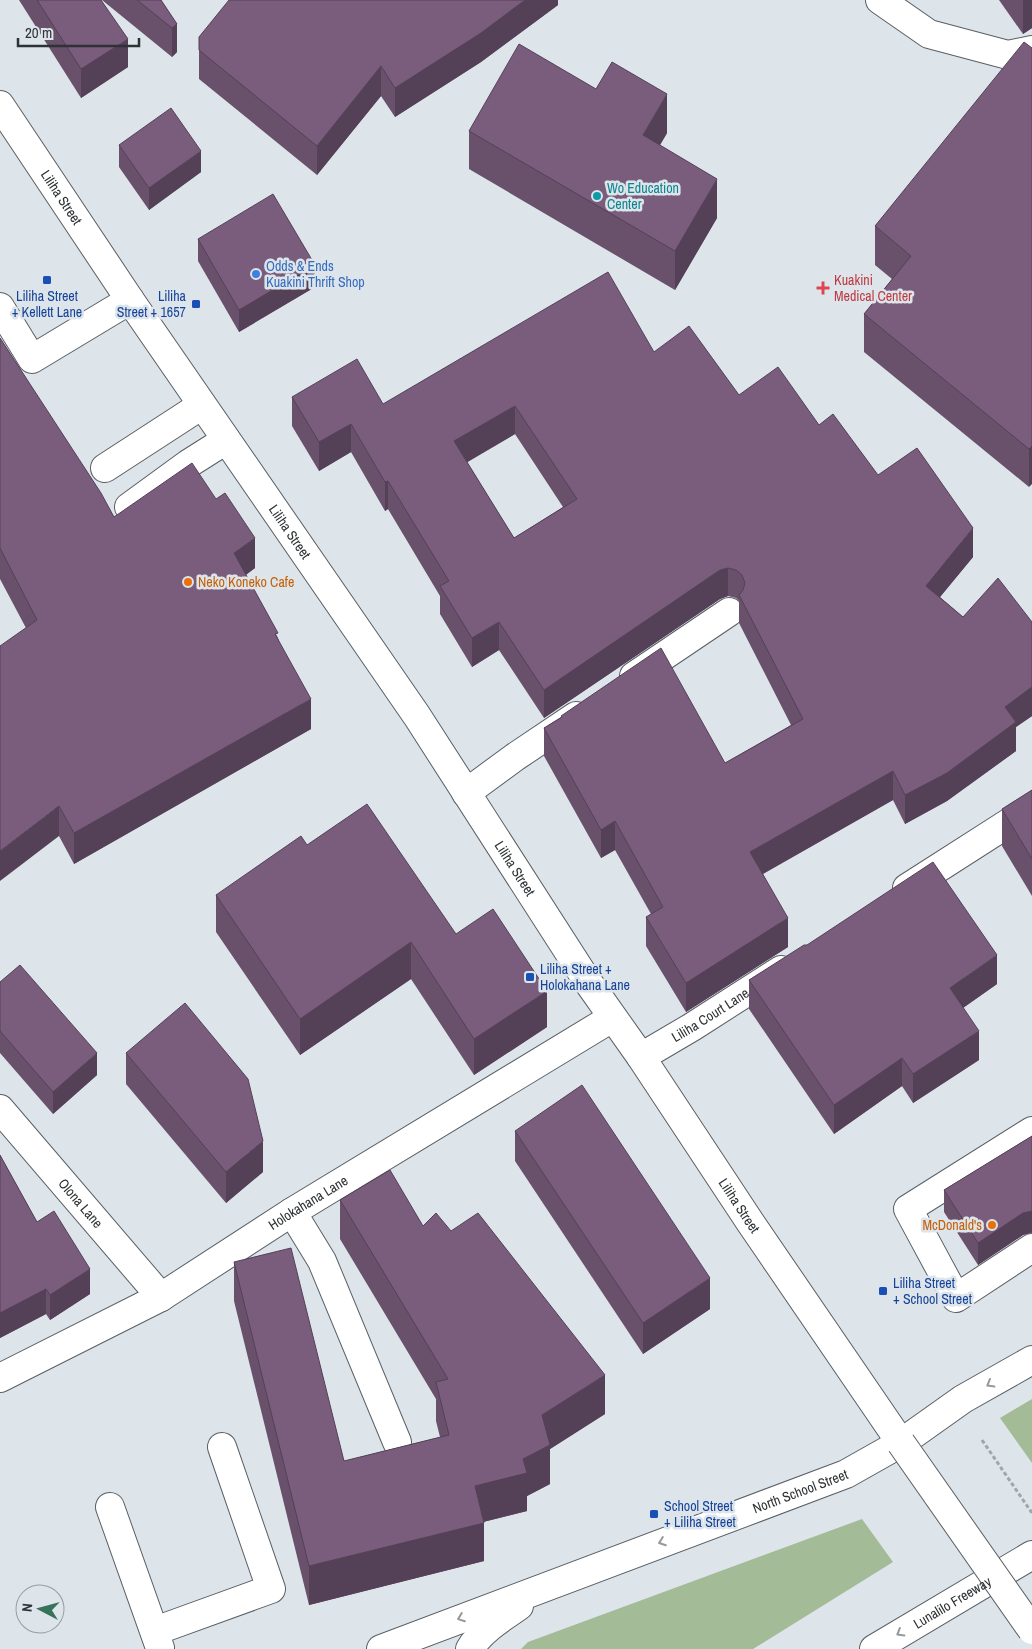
<svg xmlns="http://www.w3.org/2000/svg" width="1032" height="1649" font-family="'Archivo Narrow',sans-serif">
  <style>
    .green { fill: #a3bb97 }
    .lines { fill: none; stroke-linecap: round; stroke-linejoin: round }
    .minor-casing { stroke: #595f65; stroke-width: 30 }
    .major-casing { stroke: #595f65; stroke-width: 30 }
    .highway-casing { stroke: #595f65; stroke-width: 30 }
    .path { stroke: #a0a7ab; stroke-width: 3; stroke-dasharray: 4 2.5; stroke-linecap: butt }
    .minor { stroke: #fff; stroke-width: 28 }
    .major { stroke: #fff; stroke-width: 28 }
    .highway { stroke: #fff; stroke-width: 28 }
    .major-bridge-casing { stroke: #595f65; stroke-width: 30; stroke-linecap: butt }
    .major-bridge { stroke: #fff; stroke-width: 28 }
    .wall { fill: #69506b; fill-rule: evenodd }
    .shaded-wall { fill: #554157 }
    .building { fill: #7a5d7c; stroke: #554157; fill-rule: evenodd }
    .oneway { stroke: #97989a }
    .culture-dot { fill: #0f9aa8; stroke: #dde5eb; stroke-width: 2 }
    .shop-dot { fill: #3f7fe0; stroke: #dde5eb; stroke-width: 2 }
    .transit-dot { fill: #1a4fb4; stroke: #dde5eb; stroke-width: 2 }
    .health-dot { fill: #e0444e; stroke: #dde5eb; stroke-width: 2 }
    .food-dot { fill: #e8710a; stroke: #dde5eb; stroke-width: 2 }
    .labels { text-anchor: middle; dominant-baseline: central; stroke-width: 5; stroke-linejoin: round; paint-order: stroke }
    .culture-label { font-size: 14px; fill: #0d838f; stroke: #dde5eb; text-anchor: start }
    .street-label { font-size: 14px; fill: #2f3234; stroke: #dde5eb }
    .shop-label { font-size: 14px; fill: #366cbe; stroke: #dde5eb; text-anchor: start }
    .health-label { font-size: 14px; fill: #be3a42; stroke: #dde5eb; text-anchor: start }
    .transit-label { font-size: 14px; fill: #164399; stroke: #dde5eb; text-anchor: start }
    .food-label { font-size: 14px; fill: #c56008; stroke: #dde5eb; text-anchor: start }
  </style>
  <rect width="100%" height="100%" fill="#dde5eb"/>
  <g class="green">
    <polygon points="1032,1399 1032,1463 1000,1418"/>
    <polygon points="862,1519 893,1562 753,1649 521,1649 528,1642"/>
  </g>
  <g class="lines">
    <defs>
      <g id="minor">
        <polyline points="880,0 929,34 1008,55 1032,50"/>
        <path id="s1" d="M0 105 130 300 417 716 588 982 641 1057 750 1222 901 1443"/>
        <polyline points="0,307 32,359 130,300"/>
        <polyline points="105,468 202,405"/>
        <polyline points="129,507 188,464 226,440"/>
        <polyline points="634,676 729,612"/>
        <polyline points="466,793 515,757 576,716"/>
        <polyline points="907,888 1032,808"/>
        <path id="s2" d="M641 1057 692 1027 781 970"/>
        <path id="s3" d="M0 1109 161 1297"/>
        <polyline points="1032,1131 908,1209 956,1298 1032,1248"/>
        <polyline points="292,1212 322,1261 397,1442"/>
        <path id="s4" d="M0 1378 161 1297 292 1212 612 1018"/>
        <polyline points="110,1507 160,1648"/>
        <polyline points="155,1631 271,1589 222,1447"/>
      </g>
      <g id="major">
        <path id="s5" d="M381 1649 846 1474 901 1443 963 1399 1032 1360"/>
        <path d="M470 1649C480 1631 503 1617 519 1606"/>
      </g>
      <g id="highway">
        <path id="s6" d="M874 1649 1032 1555"/>
      </g>
    </defs>
    <use href="#minor" class="minor-casing"/>
    <use href="#major" class="major-casing"/>
    <use href="#highway" class="highway-casing"/>
    <polyline class="path" points="982,1440 1032,1513"/>
    <use href="#minor" class="minor"/>
    <use href="#major" class="major"/>
    <use href="#highway" class="highway"/>
    <defs>
      <polyline id="major-bridge" points="901,1443 1032,1630"/>
    </defs>
    <use href="#major-bridge" class="major-bridge-casing"/>
    <use href="#major-bridge" class="major-bridge"/>
  </g>
  <g class="wall">
    <polygon points="19,0 101,0 128,67 81,98"/>
    <polygon points="102,0 161,0 177,24 177,52 172,57"/>
    <polygon points="558,0 558,5 481,62 395,117 381,96 317,175 199,79 199,37"/>
    <polygon points="999,0 1032,0 1032,28 1023,34"/>
    <polygon points="1032,48 1029,487 864,352 864,314 892,279 875,265 875,226"/>
    <polygon points="469,131 667,133 660,145 717,218 675,290 469,169"/>
    <polygon points="119,145 201,172 149,210 119,167"/>
    <polygon points="198,239 315,287 239,332 198,261"/>
    <polygon points="0,338 114,517 255,568 246,575 278,638 311,729 74,864 59,836 26,628 0,579"/>
    <path d="M654 352 739 395 819 425 973 557 940 597 963 617 1032 622V716L1016 727V751L947 801 905 824 893 800 763 874 788 947 686 1012 646 946V917L651 914 615 850 601 858 544 756V728L561 717V716L725 763 791 725 739 623V601L736 598 728 596 720 599 544 718 499 650 472 667 440 614V596L388 509 385 511 351 452 319 471 292 426V397L383 404ZM515 434 563 507 514 538 467 462Z"/>
    <polygon points="1032,790 1032,896 1002,846 1002,809"/>
    <polygon points="307,845 456,934 547,1027 474,1075 411,979 300,1055 216,932 216,895"/>
    <polygon points="807,945 997,984 963,1008 979,1060 913,1103 902,1086 834,1134 749,1009 749,980"/>
    <polygon points="0,982 97,1075 53,1114 0,1053"/>
    <polygon points="126,1053 263,1172 226,1203 126,1084"/>
    <polygon points="515,1131 710,1309 643,1354 515,1161"/>
    <polygon points="1032,1136 1032,1233 1023,1235 978,1265 944,1212 944,1190"/>
    <polygon points="0,1155 37,1222 90,1294 50,1320 46,1314 0,1338"/>
    <polygon points="340,1200 423,1226 605,1414 550,1449 550,1484 527,1496 527,1511 483,1522 484,1561 309,1605 234,1301 234,1262 344,1461 440,1437 436,1421 436,1399 340,1239"/>
  </g>
  <g class="shaded-wall">
    <polygon points="525,0 558,0 558,5 481,62 395,117 395,88"/>
    <polygon points="1023,0 1032,0 1032,28 1023,34"/>
    <polygon points="177,24 177,52 172,57 172,28"/>
    <polygon points="128,39 128,67 81,98 81,69"/>
    <polygon points="381,66 381,96 317,175 317,146"/>
    <polygon points="667,94 667,133 643,174 643,135"/>
    <polygon points="201,151 201,172 149,210 149,188"/>
    <polygon points="717,179 717,218 675,290 675,251"/>
    <polygon points="315,265 315,287 239,332 239,310"/>
    <polygon points="515,406 515,434 454,470 454,441"/>
    <polygon points="351,424 351,452 319,471 319,442"/>
    <polygon points="1032,446 1032,484 1029,487 1029,449"/>
    <polygon points="388,481 388,509 385,511 385,482"/>
    <polygon points="973,528 973,557 926,614 926,586"/>
    <polygon points="255,538 255,568 234,583 234,553"/>
    <polygon points="728,568 728,596 720,599 544,718 544,690 720,570"/>
    <polygon points="499,622 499,650 472,667 472,638"/>
    <polygon points="1032,687 1032,716 1016,727 1016,751 947,801 905,824 905,795 1005,707"/>
    <polygon points="311,699 311,729 74,864 74,833"/>
    <polygon points="893,771 893,800 750,881 750,852"/>
    <polygon points="59,806 59,836 0,881 0,851"/>
    <polygon points="615,821 615,850 601,858 601,830"/>
    <polygon points="788,918 788,947 686,1012 686,983"/>
    <polygon points="411,942 411,979 300,1055 300,1019"/>
    <polygon points="997,955 997,984 950,1017 950,988"/>
    <polygon points="547,991 547,1027 474,1075 474,1039"/>
    <polygon points="979,1031 979,1060 913,1103 913,1074"/>
    <polygon points="97,1053 97,1075 53,1114 53,1092"/>
    <polygon points="902,1058 902,1086 834,1134 834,1105"/>
    <polygon points="263,1141 263,1172 226,1203 226,1172"/>
    <polygon points="1032,1211 1032,1232 1023,1235 978,1265 978,1243 1023,1213"/>
    <polygon points="90,1269 90,1294 50,1320 50,1295"/>
    <polygon points="710,1278 710,1309 643,1354 643,1323"/>
    <polygon points="46,1289 46,1314 0,1338 0,1313"/>
    <polygon points="605,1375 605,1414 550,1449 550,1484 527,1496 527,1511 475,1524 475,1486 523,1459 542,1415"/>
    <polygon points="484,1523 484,1561 309,1605 309,1566"/>
  </g>
  <g class="building">
    <polygon points="37,0 101,0 128,39 81,69"/>
    <polygon points="137,0 161,0 177,24 172,28"/>
    <polygon points="229,0 525,0 481,33 395,88 381,66 317,146 199,50 199,37"/>
    <polygon points="1024,42 1032,48 1032,446 1029,449 864,314 911,256 875,226"/>
    <polygon points="519,44 596,89 612,62 667,94 643,135 717,179 675,251 469,131"/>
    <polygon points="171,108 201,151 149,188 119,145"/>
    <polygon points="273,194 315,265 239,310 198,239"/>
    <path d="M608 272 654 352 689 326 739 395 778 367 819 425 833 414 878 475 917 448 973 528 926 586 963 617 998 578 1032 622V687L1005 707 1016 722 947 773 905 795 893 771 750 852 788 918 686 983 646 917 663 907 615 821 601 830 544 728 562 717 561 716 661 648 725 763 803 719 739 595 743 590 745 583 742 575 736 570 728 568 720 570 544 690 499 622 472 638 440 586 449 581 388 481 385 482 351 424 319 442 292 397 357 359 383 404ZM515 406 577 499 514 538 454 441Z"/>
    <polygon points="0,338 101,493 114,517 192,463 216,499 225,493 255,538 234,553 278,633 275,634 311,699 74,833 59,806 0,851 0,646 37,620 0,548"/>
    <polygon points="1032,790 1032,859 1002,809"/>
    <polygon points="367,804 456,934 493,909 547,991 474,1039 411,942 300,1019 216,895 301,836 307,845"/>
    <polygon points="933,862 997,955 950,988 979,1031 913,1074 902,1058 834,1105 749,980 804,945 807,945"/>
    <polygon points="20,965 97,1053 53,1092 0,1031 0,982"/>
    <polygon points="185,1003 248,1079 263,1141 226,1172 126,1053"/>
    <polygon points="582,1085 710,1278 643,1323 515,1131"/>
    <polygon points="1032,1136 1032,1211 1023,1213 978,1243 944,1190"/>
    <polygon points="0,1155 37,1222 54,1211 90,1269 50,1295 46,1289 0,1313"/>
    <polygon points="390,1170 423,1226 436,1213 451,1231 478,1213 605,1375 542,1415 550,1445 523,1459 527,1473 475,1486 484,1523 309,1566 234,1262 291,1248 344,1461 449,1435 436,1382 448,1379 340,1200"/>
  </g>
  <defs><path id="oneway-chevron" d="M-2-3.5L2.5 0L-2 3.5" fill="none" stroke-width="1.6" stroke-linecap="round" stroke-linejoin="round" transform="scale(1.25)"/></defs>
  <g class="oneway">
    <use href="#oneway-chevron" transform="translate(990 1384) rotate(150)"/>
    <use href="#oneway-chevron" transform="translate(662 1542) rotate(160)"/>
    <use href="#oneway-chevron" transform="translate(461 1618) rotate(159)"/>
    <use href="#oneway-chevron" transform="translate(900 1633) rotate(149)"/>
  </g>
  <circle class="culture-dot" cx="597" cy="196" r="5"/>
  <circle class="shop-dot" cx="256" cy="274" r="5"/>
  <g class="transit-dot">
    <rect x="42" y="275" width="10" height="10" rx="2.5"/>
    <rect x="191" y="299" width="10" height="10" rx="2.5"/>
    <rect x="525" y="972" width="10" height="10" rx="2.5"/>
    <rect x="878" y="1286" width="10" height="10" rx="2.5"/>
    <rect x="649" y="1509" width="10" height="10" rx="2.5"/>
  </g>
  <path class="health-dot" d="M820.5 280.5h5v5h5v5h-5v5h-5v-5h-5v-5h5z"/>
  <g class="food-dot">
    <circle cx="188" cy="582" r="5"/>
    <circle cx="992" cy="1225" r="5"/>
  </g>
  <g class="labels">
    <g class="culture-label">
      <text x="607" y="188">Wo Education<tspan x="607" dy="16">Center</tspan></text>
    </g>
    <g class="street-label">
      <text stroke="none"><textPath href="#s1" startOffset="111">Liliha Street</textPath></text>
      <text stroke="none"><textPath href="#s1" startOffset="516">Liliha Street</textPath></text>
      <text stroke="none"><textPath href="#s1" startOffset="921">Liliha Street</textPath></text>
      <text stroke="none"><textPath href="#s2" startOffset="81">Liliha Court Lane</textPath></text>
      <text stroke="none"><textPath href="#s3" startOffset="124">Olona Lane</textPath></text>
      <text stroke="none"><textPath href="#s4" startOffset="355">Holokahana Lane</textPath></text>
      <text stroke="none"><textPath href="#s1" startOffset="1326">Liliha Street</textPath></text>
      <text stroke="none"><textPath href="#s5" startOffset="448">North School Street</textPath></text>
      <text stroke="none"><textPath href="#s6" startOffset="91">Lunalilo Freeway</textPath></text>
    </g>
    <g class="shop-label">
      <text x="266" y="266">Odds &amp; Ends<tspan x="266" dy="16">Kuakini Thrift Shop</tspan></text>
    </g>
    <g class="health-label">
      <text x="834" y="280">Kuakini<tspan x="834" dy="16">Medical Center</tspan></text>
    </g>
    <g class="transit-label">
      <text x="47" y="296" text-anchor="middle">Liliha Street<tspan x="47" dy="16">+ Kellett Lane</tspan></text>
      <text x="186" y="296" text-anchor="end">Liliha<tspan x="186" dy="16">Street + 1657</tspan></text>
      <text x="540" y="969">Liliha Street +<tspan x="540" dy="16">Holokahana Lane</tspan></text>
      <text x="893" y="1283">Liliha Street<tspan x="893" dy="16">+ School Street</tspan></text>
      <text x="664" y="1506">School Street<tspan x="664" dy="16">+ Liliha Street</tspan></text>
    </g>
    <g class="food-label">
      <text x="198" y="582">Neko Koneko Cafe</text>
      <text x="982" y="1225" text-anchor="end">McDonald's</text>
    </g>
  </g>
  <g transform="translate(40 1609) rotate(276)"><circle r="24" fill="#dde5eb" stroke="#979da2"/>
  <path d="M0-4L9 19L0 12L-9 19Z" fill="#38725a"/>
  <text y="-8" font-size="14" font-weight="bold" text-anchor="middle" fill="#2f3234">N</text>
  </g>
  <path d="M18 38v8h121v-8" fill="none" stroke="#2f3234" stroke-width="2.5"/>
  <text x="25" y="38" font-size="15" fill="#2f3234" stroke="#dde5eb" stroke-width="4" paint-order="stroke">20 m</text>
</svg>
